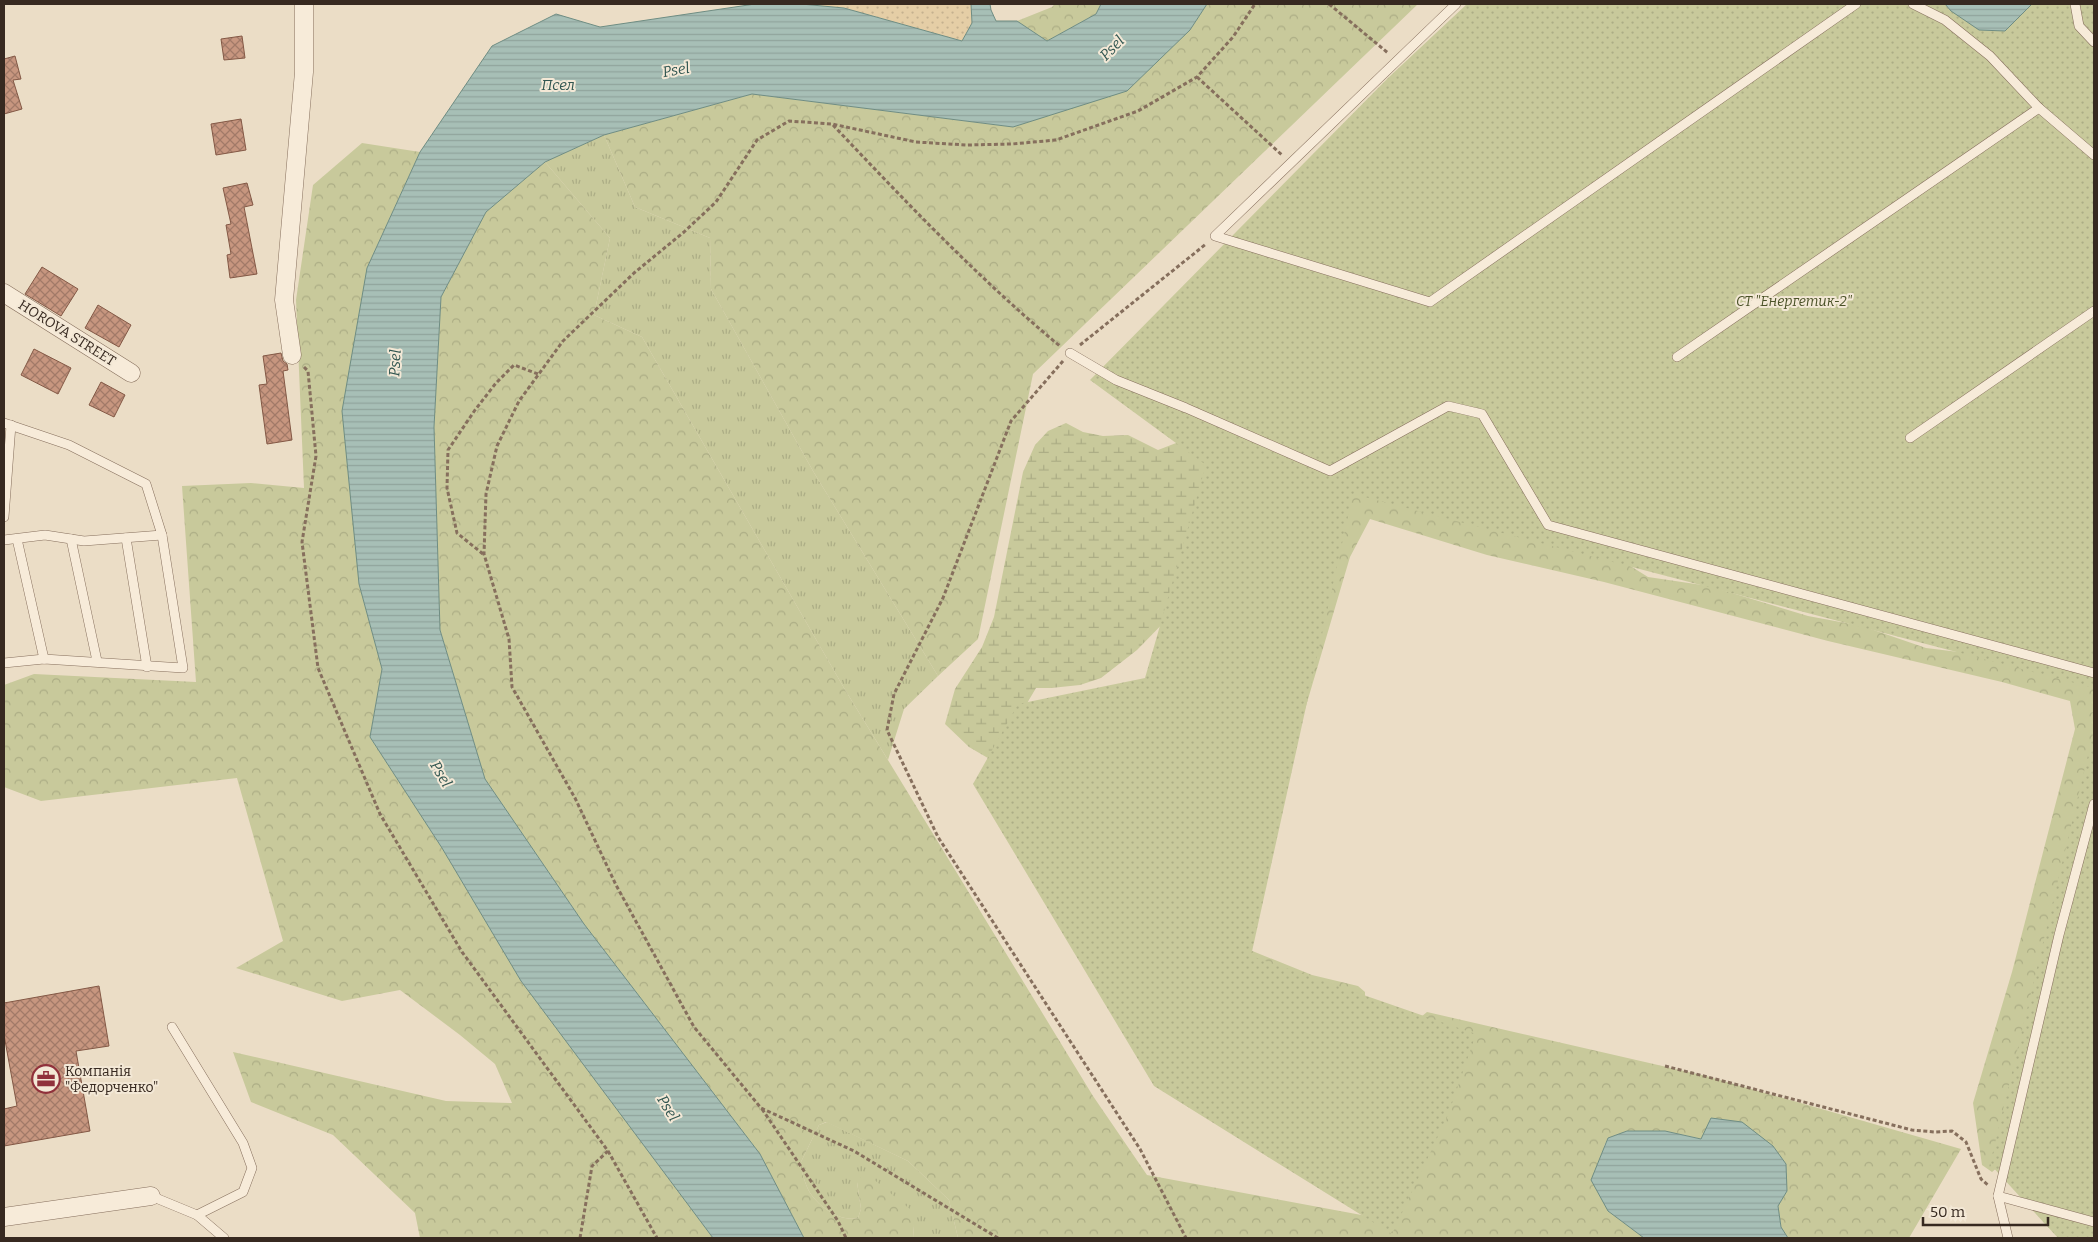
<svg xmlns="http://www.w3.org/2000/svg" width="2098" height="1242" font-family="Bitter,serif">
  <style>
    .grass { fill: url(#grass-tufts) }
    .forest { fill: url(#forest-crowns) }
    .wetland { fill: url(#wetland-marsh) }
    .sand { fill: url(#sand-dots) }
    .park { fill: url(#park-dots) }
    .water { fill: url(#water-rules); stroke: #6f8d83 }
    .building { fill: url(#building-cross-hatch); stroke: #835845 }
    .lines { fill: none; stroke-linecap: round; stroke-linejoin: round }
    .lane-casing { stroke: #866f5d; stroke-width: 10 }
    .street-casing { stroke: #866f5d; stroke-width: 19 }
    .path { stroke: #866f5d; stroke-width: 3; stroke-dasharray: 4 2.5; stroke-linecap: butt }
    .lane { stroke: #f7ebd9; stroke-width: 9 }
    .street { stroke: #f7ebd9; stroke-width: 18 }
    .labels { text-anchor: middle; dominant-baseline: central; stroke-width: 4; stroke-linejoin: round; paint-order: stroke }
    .park-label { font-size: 14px; font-style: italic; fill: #4b5228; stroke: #f3e8d6 }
    .street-label { font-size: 14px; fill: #372920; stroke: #f3e8d6 }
    .poi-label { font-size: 14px; fill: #372920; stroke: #f3e8d6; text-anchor: start }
    .water-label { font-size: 15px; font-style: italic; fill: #305550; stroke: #f3e8d6 }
  </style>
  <defs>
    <pattern id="grass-tufts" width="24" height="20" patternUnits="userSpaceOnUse" patternTransform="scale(1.25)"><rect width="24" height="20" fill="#c8c99b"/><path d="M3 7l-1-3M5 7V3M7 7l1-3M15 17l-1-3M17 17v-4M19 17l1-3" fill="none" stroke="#acad85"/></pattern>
    <pattern id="forest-crowns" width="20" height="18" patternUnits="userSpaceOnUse" patternTransform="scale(1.25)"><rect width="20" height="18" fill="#c8c99b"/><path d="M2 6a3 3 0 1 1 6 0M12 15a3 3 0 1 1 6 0" fill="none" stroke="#acad85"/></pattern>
    <pattern id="wetland-marsh" width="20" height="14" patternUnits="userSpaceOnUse" patternTransform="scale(1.25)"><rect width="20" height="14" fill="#c8c99b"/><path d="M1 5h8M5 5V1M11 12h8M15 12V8" fill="none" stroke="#acad85"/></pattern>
    <pattern id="sand-dots" width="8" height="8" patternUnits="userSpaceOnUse" patternTransform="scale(1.25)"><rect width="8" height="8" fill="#e5cea6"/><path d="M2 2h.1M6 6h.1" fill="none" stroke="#c5b18f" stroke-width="1.8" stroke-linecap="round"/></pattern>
    <pattern id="park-dots" width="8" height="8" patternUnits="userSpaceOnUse" patternTransform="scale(1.25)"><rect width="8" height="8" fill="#c8c99b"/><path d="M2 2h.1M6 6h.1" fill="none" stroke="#acad85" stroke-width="1.8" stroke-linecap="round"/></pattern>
    <pattern id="water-rules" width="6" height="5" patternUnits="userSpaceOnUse" patternTransform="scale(1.25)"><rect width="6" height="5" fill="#a7bfb6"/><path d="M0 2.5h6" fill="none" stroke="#90a49c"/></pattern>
    <pattern id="building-cross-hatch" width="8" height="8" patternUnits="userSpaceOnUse" patternTransform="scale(1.25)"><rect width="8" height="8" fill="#c7967f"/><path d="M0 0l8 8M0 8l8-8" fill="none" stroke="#a27a68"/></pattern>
  </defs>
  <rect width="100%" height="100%" fill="#ebddc6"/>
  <g class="grass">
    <polygon points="604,135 635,207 710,238 711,289 813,471 938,676 904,709 888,760 844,688 642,337 594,315 610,238 545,162"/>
    <path d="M827 1122 908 1161 949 1200 958 1238H913L914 1226 857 1182 861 1209 858 1218C840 1223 814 1204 807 1187 804 1180 802 1172 800 1164L819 1125Z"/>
  </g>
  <g class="forest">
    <polygon points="1055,4 1101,4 1096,14 1047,41 1017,21 1052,7"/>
    <polygon points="1207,4 1418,4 1033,374 978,639 938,676 813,471 711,289 710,238 635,207 604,135 752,94 1013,127 1190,30"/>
    <polygon points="362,143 420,152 367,268 359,584 382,669 370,737 442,848 521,981 713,1238 420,1238 415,1213 333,1135 251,1102 233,1052 446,1101 512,1103 495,1064 460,1035 400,990 342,1001 236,968 283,941 237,778 41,801 4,787 4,685 34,674 196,682 182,486 251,483 304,488 296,300 313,185"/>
    <path d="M545 162 610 238 594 315 642 337 844 688 1093 1096 1147 1175 1383 1219 1399 1035 1427 1012 1706 1076 1961 1149 1909 1238H1788L1781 1227 1778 1205 1787 1191 1786 1164 1773 1146 1702 1139 1665 1131H1627L1608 1138 1604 1146 1608 1211 1644 1238H958L949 1200 908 1161 826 1122 819 1125 800 1164C802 1172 804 1180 807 1187 814 1204 840 1223 858 1218L861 1209 857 1182 863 1175 872 1178 911 1210 914 1226 913 1238H804L760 1154 584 924 485 779 440 630 434 427 441 297 486 212Z"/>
    <polygon points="1354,471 1600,547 1648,577 1709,586 1808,616 1862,626 1926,648 1983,655 2094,681 2094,796 1998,1167 1992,1172 1982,1165 1973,1103 2012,972 2075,729 2070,701 2002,682 1828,641 1604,582 1487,555 1370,519 1350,557 1272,821 1240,946 1312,975 1358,986 1365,992 1365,1001 1359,1017 1187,923"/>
  </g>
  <polygon class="wetland" points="1066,423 1083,432 1103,436 1128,435 1158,450 1202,433 1224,465 1175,611 1137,650 1101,678 1080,685 1051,688 1036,688 993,761 969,747 945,724 955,689 982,647 994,617 1023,472 1035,445 1048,431"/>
  <polygon class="sand" points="801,4 971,4 972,23 962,41 844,8"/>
  <g class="park">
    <polygon points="1467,4 1945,4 1951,11 2005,31 2032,4 2094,4 2094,688 1353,494 1251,956 1476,1034 1448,1115 1392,1234 1154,1086 973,784 1018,704 1145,678 1206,465 1090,380 1388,78"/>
    <polygon points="2094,730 2094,1238 2058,1238 1990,1164"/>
  </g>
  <g class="water">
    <polygon points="755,4 801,4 844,8 962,41 972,23 971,4 990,4 991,10 996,21 1017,21 1047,41 1096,14 1101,4 1207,4 1190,30 1127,91 1013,127 752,94 604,135 545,162 486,212 441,297 434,427 440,630 485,779 584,924 760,1154 804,1238 713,1238 521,981 442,848 370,737 382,669 359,584 342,411 367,268 420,152 492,46 556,14 600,27"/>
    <polygon points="1945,4 2032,4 2005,31 1979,30 1951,11"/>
    <polygon points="1711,1118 1742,1122 1773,1146 1786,1164 1787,1191 1778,1206 1781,1227 1788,1238 1644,1238 1608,1211 1591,1180 1608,1138 1627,1131 1665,1131 1701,1139"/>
  </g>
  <g class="building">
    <polygon points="242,36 245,58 224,60 221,39"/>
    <polygon points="15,56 21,79 13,80 22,109 4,114 4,59"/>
    <polygon points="241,119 246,150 216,155 211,124"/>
    <polygon points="247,183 253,205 244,207 257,274 230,278 227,255 231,254 226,225 231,224 223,188"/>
    <polygon points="42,267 78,289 61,316 25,294"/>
    <polygon points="98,305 131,325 119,347 85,328"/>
    <polygon points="34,349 71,368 58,394 21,375"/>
    <polygon points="281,353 283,361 287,364 288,370 283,371 292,440 267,444 259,385 267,384 263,356"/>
    <polygon points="101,382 125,395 114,417 89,405"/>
    <polygon points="99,986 109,1046 76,1051 90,1131 4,1146 4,1109 17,1106 4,1035 4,1003"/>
  </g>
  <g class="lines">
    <defs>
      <g id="lane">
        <polyline points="1456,4 1215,236 1430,302 1856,4"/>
        <polyline points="1913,4 1945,20 1990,56 2039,108 2094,155"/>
        <polyline points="2075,4 2079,26 2094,42"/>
        <polyline points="1070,353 1116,380 1186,408 1330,471 1448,406 1482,414 1548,525 2094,673"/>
        <polyline points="1677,357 2039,108"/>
        <polyline points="4,423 69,445 146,484 162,535 183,668 44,659 4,663"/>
        <polyline points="1910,438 2094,311"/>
        <polyline points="4,517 11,425"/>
        <polyline points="126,538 147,667"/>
        <polyline points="17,539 44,659"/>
        <polyline points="71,539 97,661"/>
        <polyline points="4,540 45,535 84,541 162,535"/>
        <polyline points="172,1027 243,1143 252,1168 243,1192 197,1215"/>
        <polyline points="151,1196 197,1215 224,1238"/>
        <polyline points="1998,1196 2094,1222"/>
        <polyline points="2008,1238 1998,1196 2059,935 2094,804"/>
      </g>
      <g id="street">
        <polyline points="4,293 131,373"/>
        <polyline points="292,355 284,300 304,72 304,4"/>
        <polyline points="4,1217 151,1196"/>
      </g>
    </defs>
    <use href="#lane" class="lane-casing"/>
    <use href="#street" class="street-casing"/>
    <g class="path">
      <polyline points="1329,4 1388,53"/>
      <polyline points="1197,77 1283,156"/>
      <path d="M833 125C906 202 979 279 1061 347"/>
      <polyline points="1080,345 1206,244"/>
      <polyline points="1063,361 1011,421 943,598 894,694 887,730 938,837 1140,1149 1186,1238"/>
      <polyline points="304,367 308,371 316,456 302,542 318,668 380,814 462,952 608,1151 657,1238"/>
      <polyline points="483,554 457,533 447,488 448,450 475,410 496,383 514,365 538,374"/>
      <polyline points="1665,1066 1912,1130 1935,1132 1952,1131 1966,1142 1981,1179 1988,1185"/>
      <polyline points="762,1109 838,1221 846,1238"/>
      <polyline points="580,1238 592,1166 608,1151"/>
      <polyline points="998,1238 854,1151 761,1108 694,1027 616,885 575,798 512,687 509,639 484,554 486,494 497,446 519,401 563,341 634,273 684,232 716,202 757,140 789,121 832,124 916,142 967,145 1012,144 1056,140 1138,111 1197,77 1233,37 1255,4"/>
    </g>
    <use href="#lane" class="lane"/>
    <use href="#street" class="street"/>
  </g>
  <defs>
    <symbol id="office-ring" viewBox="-11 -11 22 22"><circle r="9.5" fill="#f3e8d6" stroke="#90313b" stroke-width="1.5"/><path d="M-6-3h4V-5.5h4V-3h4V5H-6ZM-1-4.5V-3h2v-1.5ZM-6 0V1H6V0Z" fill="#90313b"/></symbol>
  </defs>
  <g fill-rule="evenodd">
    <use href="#office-ring" x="30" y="1063" width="32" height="32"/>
  </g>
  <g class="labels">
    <g class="park-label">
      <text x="1794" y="301">СТ "Енергетик-2"</text>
    </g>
    <g class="street-label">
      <text transform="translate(67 333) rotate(32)">HOROVA STREET</text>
    </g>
    <g class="poi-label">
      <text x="65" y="1071">Компанія<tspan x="65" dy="16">"Федорченко"</tspan></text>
    </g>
    <g class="water-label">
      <text transform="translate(1112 48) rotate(-45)">Psel</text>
      <text transform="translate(676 70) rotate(-10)">Psel</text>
      <text x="558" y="85">Псел</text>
      <text transform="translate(395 363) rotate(-87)">Psel</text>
      <text transform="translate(441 774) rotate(60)">Psel</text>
      <text transform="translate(668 1108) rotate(59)">Psel</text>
    </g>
  </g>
  <rect width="2098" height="1242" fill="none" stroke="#372920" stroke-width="10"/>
  <path d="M1923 1217v8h125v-8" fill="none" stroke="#372920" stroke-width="2.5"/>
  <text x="1930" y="1217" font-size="15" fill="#372920" stroke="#f3e8d6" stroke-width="4" paint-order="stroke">50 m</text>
</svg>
